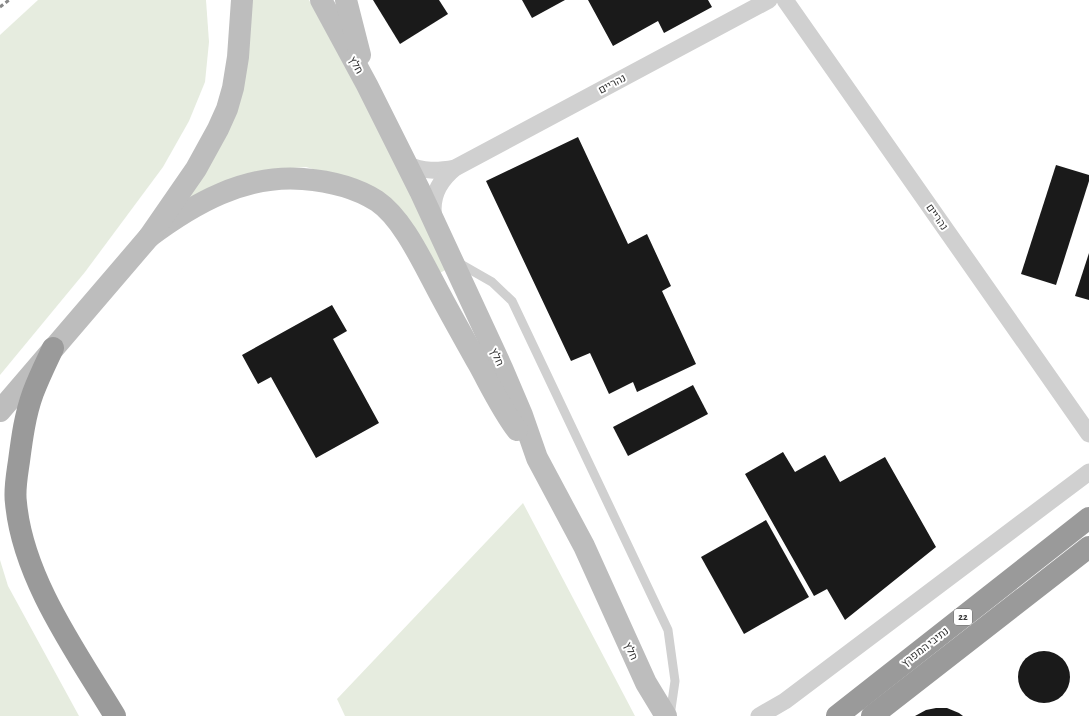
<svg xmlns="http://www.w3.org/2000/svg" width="1089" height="716" font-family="'Alegreya Sans',Heebo,sans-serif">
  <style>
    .green { fill: #e6ecdf }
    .building { fill: #1a1a1a }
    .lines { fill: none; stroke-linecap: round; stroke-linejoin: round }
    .lane { stroke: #d0d0d0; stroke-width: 9 }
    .street { stroke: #d0d0d0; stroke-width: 17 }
    .secondary { stroke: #bdbdbd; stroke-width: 22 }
    .highway { stroke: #9a9a9a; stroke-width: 22 }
    .rail { stroke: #888; stroke-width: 3; stroke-dasharray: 4 3; stroke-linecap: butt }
    .labels { text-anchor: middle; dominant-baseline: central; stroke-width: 4; stroke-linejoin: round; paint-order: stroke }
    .shield { fill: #fff; stroke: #707070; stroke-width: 1 }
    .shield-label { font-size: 10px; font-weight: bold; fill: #333 }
    .street-label { font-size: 11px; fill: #333; stroke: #fff }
  </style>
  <rect width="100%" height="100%" fill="#fff"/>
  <g class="green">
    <polygon points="38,0 206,0 209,42 205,82 189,121 163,167 85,272 0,375 0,35"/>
    <polygon points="252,0 309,0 349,73 449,268 438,274 409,228 336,176 306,167 281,169 190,200 188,193"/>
    <polygon points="523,503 635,716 345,716 337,699"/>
    <polygon points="0,560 8,586 79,716 0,716"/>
  </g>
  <g class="building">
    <polygon points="373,0 439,0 448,14 400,44"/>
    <polygon points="522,0 565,0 532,18"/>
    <polygon points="588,0 708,0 712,7 664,33 658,21 613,46"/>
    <polygon points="578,137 628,244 647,234 671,286 662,291 696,364 637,392 633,382 609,394 590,353 571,361 486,181"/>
    <polygon points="1056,165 1089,175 1089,181 1056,285 1021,274"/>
    <polygon points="1089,253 1089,300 1075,296"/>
    <polygon points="332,305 347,331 333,339 379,423 316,458 271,377 258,384 242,355"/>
    <polygon points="693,385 708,414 628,456 613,427"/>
    <polygon points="783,452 795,472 825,455 840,482 885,457 936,547 845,620 827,589 814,596 745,474"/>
    <polygon points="766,520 809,597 744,634 701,557"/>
    <circle cx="1044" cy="677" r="26"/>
    <polygon points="936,708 947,708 959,713 963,716 915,716 926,710"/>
  </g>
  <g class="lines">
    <polyline class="lane" points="457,262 492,282 512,301 668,630 675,681 670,716"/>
    <g class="street">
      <polyline points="785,0 1089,434"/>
      <path d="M407 164C423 172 438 171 455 168"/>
      <path d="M434 218C430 197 439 181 455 168L769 0"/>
      <polyline points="759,716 785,701 1089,472"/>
    </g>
    <g class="secondary">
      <polyline points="321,0 367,85 420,191 502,368 522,415 537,458 584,546 646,683 666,716"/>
      <polyline points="346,0 360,55"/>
      <path d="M149 237C193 204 245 174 303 179 329 181 355 187 377 201 402 218 421 259 435 285 449 312 464 338 479 365 491 387 502 410 517 430"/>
      <polyline points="0,411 149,237 196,169 218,129 227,109 233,88 238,57 242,0"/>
    </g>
    <g class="highway">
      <path d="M53 348C46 363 39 377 33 393 25 415 22 438 19 461 17 475 14 490 16 503 23 579 77 653 115 716"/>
      <polyline points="837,716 1089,518"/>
      <polyline points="872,716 1089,547"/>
    </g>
    <polyline class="rail" points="0,7 9,0"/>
  </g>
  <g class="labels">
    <rect class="shield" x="954" y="609" width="18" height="16" rx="3"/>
    <g class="shield-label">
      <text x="963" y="617">22</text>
    </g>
    <g class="street-label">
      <text transform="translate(356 65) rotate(61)">חלץ</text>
      <text transform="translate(612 84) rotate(-28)">נהריים</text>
      <text transform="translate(937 217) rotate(55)">נהריים</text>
      <text transform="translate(497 357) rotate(66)">חלץ</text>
      <text transform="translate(925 647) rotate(-38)">נתיבי המפרץ</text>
      <text transform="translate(631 651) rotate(66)">חלץ</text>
    </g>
  </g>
</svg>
